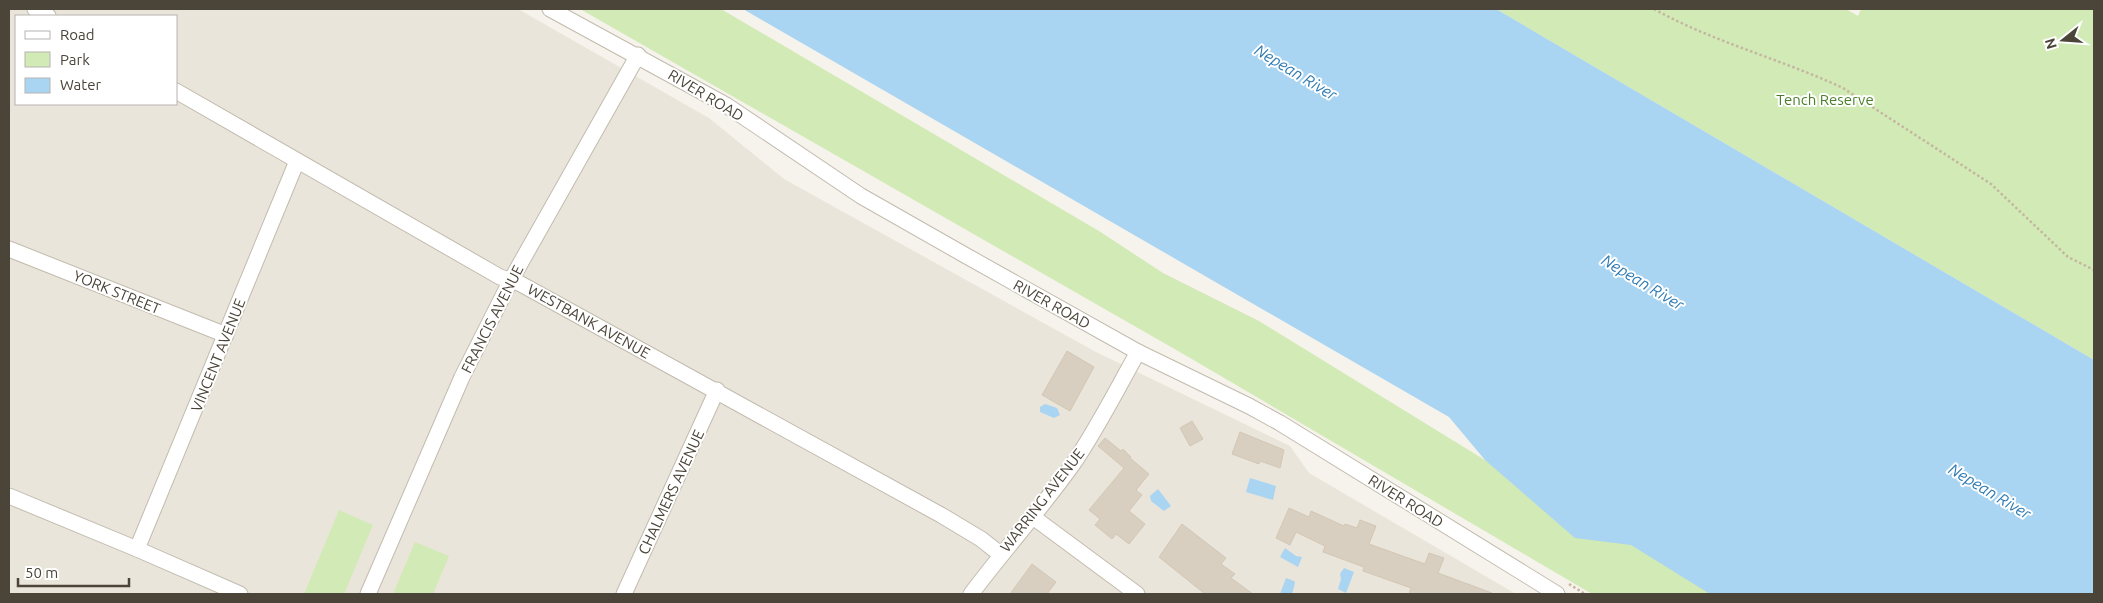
<svg xmlns="http://www.w3.org/2000/svg" width="2103" height="603" font-family="Ubuntu,sans-serif">
  <style>
    .residential { fill: #eae5da; fill-rule: evenodd }
    .green { fill: #d2eab5 }
    .water { fill: #a9d4f2 }
    .building { fill: #d8cfc1; stroke: #d3c7b4 }
    .lines { fill: none; stroke-linecap: round; stroke-linejoin: round }
    .minor-casing { stroke: #c2bbae; stroke-width: 17 }
    .path { stroke: #c4b79f; stroke-width: 2.5; stroke-dasharray: 2.5 2.5; stroke-linecap: butt }
    .minor { stroke: #fff; stroke-width: 15 }
    .labels { text-anchor: middle; dominant-baseline: central; stroke-width: 4; stroke-linejoin: round; paint-order: stroke }
    .street-label { font-size: 15px; fill: #4b4439; stroke: #fff }
    .park-label { font-size: 15px; fill: #4a7f2a; stroke: #fff }
    .water-label { font-size: 16px; font-style: italic; fill: #2e7ab2; stroke: #fff }
  </style>
  <rect width="100%" height="100%" fill="#f6f3ec"/>
  <path class="residential" d="M9 9H518L709 118 784 179 1096 352 1290 446 1309 473 1516 594H9ZM16 16H176V104H16Z"/>
  <g class="green">
    <polygon points="580,9 721,9 1099,231 1163,273 1259,321 1519,481 1642,546 1718,594 1592,594 1185,355"/>
    <polygon points="1496,9 1846,9 1858,16 1861,9 2094,9 2094,360"/>
    <polygon points="339,510 373,525 344,594 304,594"/>
    <polygon points="415,542 449,556 433,594 393,594"/>
  </g>
  <g class="water">
    <polygon points="743,9 1496,9 2094,360 2094,594 1710,594 1631,545 1575,538 1485,460 1449,417"/>
    <polygon points="1045,404 1057,408 1060,415 1054,418 1040,412 1040,407"/>
    <polygon points="1250,478 1276,486 1273,500 1246,492"/>
    <polygon points="1158,489 1171,506 1164,511 1151,501 1150,496"/>
    <polygon points="1285,548 1296,556 1302,557 1298,567 1280,557"/>
    <polygon points="1344,568 1354,572 1346,593 1338,589 1341,579 1340,574"/>
    <polygon points="1286,578 1294,581 1295,583 1292,594 1280,594"/>
  </g>
  <g class="building">
    <polygon points="1067,351 1094,367 1070,411 1042,395"/>
    <polygon points="1192,421 1203,439 1190,446 1180,428"/>
    <polygon points="1240,432 1284,450 1280,468 1260,461 1259,464 1232,454"/>
    <polygon points="1105,438 1121,451 1123,449 1131,457 1130,458 1149,474 1136,490 1142,495 1129,511 1145,524 1129,544 1116,534 1112,539 1095,525 1100,519 1089,510 1124,468 1098,446"/>
    <polygon points="1289,508 1309,517 1311,511 1344,526 1345,524 1357,528 1360,520 1376,526 1369,544 1425,564 1429,553 1444,558 1438,573 1492,593 1492,594 1409,594 1411,588 1363,571 1364,567 1323,552 1325,546 1296,532 1290,545 1276,538"/>
    <polygon points="1182,524 1226,558 1221,564 1235,574 1231,578 1253,594 1205,594 1159,557"/>
    <polygon points="1032,564 1056,582 1047,594 1010,594"/>
  </g>
  <g class="lines">
    <defs>
      <g id="minor">
        <polyline points="35,9 48,16"/>
        <polyline points="550,9 726,105 861,196 963,254 1138,352 1249,406 1280,423 1557,594"/>
        <polyline points="176,91 500,277 519,283 941,515 981,539 1000,554"/>
        <polyline points="9,249 226,335"/>
        <polyline points="9,496 137,549 240,594"/>
        <polyline points="1033,517 1137,594"/>
        <polyline points="137,549 297,161"/>
        <polyline points="368,594 462,377 511,280 638,55"/>
        <polyline points="624,594 717,390"/>
        <path d="M971 594C1004 550 1041 509 1073 464 1097 429 1117 389 1138 352"/>
      </g>
    </defs>
    <use href="#minor" class="minor-casing"/>
    <g class="path">
      <path d="M1654 9C1713 42 1781 59 1843 88L1991 184 2068 257 2094 270"/>
      <polyline points="1569,584 1585,594"/>
    </g>
    <use href="#minor" class="minor"/>
  </g>
  <g class="labels">
    <g class="street-label">
      <text transform="translate(706 95) rotate(31)">RIVER ROAD</text>
      <text transform="translate(117 292) rotate(22)">YORK STREET</text>
      <text transform="translate(1052 304) rotate(29)">RIVER ROAD</text>
      <text transform="translate(492 319) rotate(-63)">FRANCIS AVENUE</text>
      <text transform="translate(589 321) rotate(29)">WESTBANK AVENUE</text>
      <text transform="translate(218 355) rotate(-68)">VINCENT AVENUE</text>
      <text transform="translate(671 492) rotate(-65)">CHALMERS AVENUE</text>
      <text transform="translate(1042 500) rotate(-52)">WARRING AVENUE</text>
      <text transform="translate(1406 501) rotate(32)">RIVER ROAD</text>
    </g>
    <g class="park-label">
      <text x="1825" y="99">Tench Reserve</text>
    </g>
    <g class="water-label">
      <text transform="translate(1296 72) rotate(31)">Nepean River</text>
      <text transform="translate(1643 282) rotate(31)">Nepean River</text>
      <text transform="translate(1990 491) rotate(31)">Nepean River</text>
    </g>
  </g>
  <rect width="2103" height="603" fill="none" stroke="#4b4439" stroke-width="20"/>
  <rect x="15" y="15" width="162" height="90" fill="#ffffff" stroke="#b7b4b0"/>
  <rect x="25" y="31" width="25" height="8" fill="#ffffff" stroke="#b7b4b0"/>
  <text x="60" y="40" font-size="15" fill="#4b4439">Road</text>
  <rect x="25" y="52" width="25" height="15" fill="#d2eab5" stroke="#b7b4b0"/>
  <text x="60" y="65" font-size="15" fill="#4b4439">Park</text>
  <rect x="25" y="78" width="25" height="15" fill="#a9d4f2" stroke="#b7b4b0"/>
  <text x="60" y="90" font-size="15" fill="#4b4439">Water</text>
  <g transform="translate(2063 40) rotate(253)" stroke="#ffffff" stroke-width="4" paint-order="stroke">
  <path d="M0-4L9 19L0 12L-9 19Z" fill="#4b4439"/>
  <text y="-8" font-size="14" font-weight="bold" text-anchor="middle" fill="#4b4439">N</text>
  </g>
  <path d="M18 578v8h111v-8" fill="none" stroke="#4b4439" stroke-width="2.5"/>
  <text x="25" y="578" font-size="15" fill="#4b4439" stroke="#ffffff" stroke-width="4" paint-order="stroke">50 m</text>
</svg>
